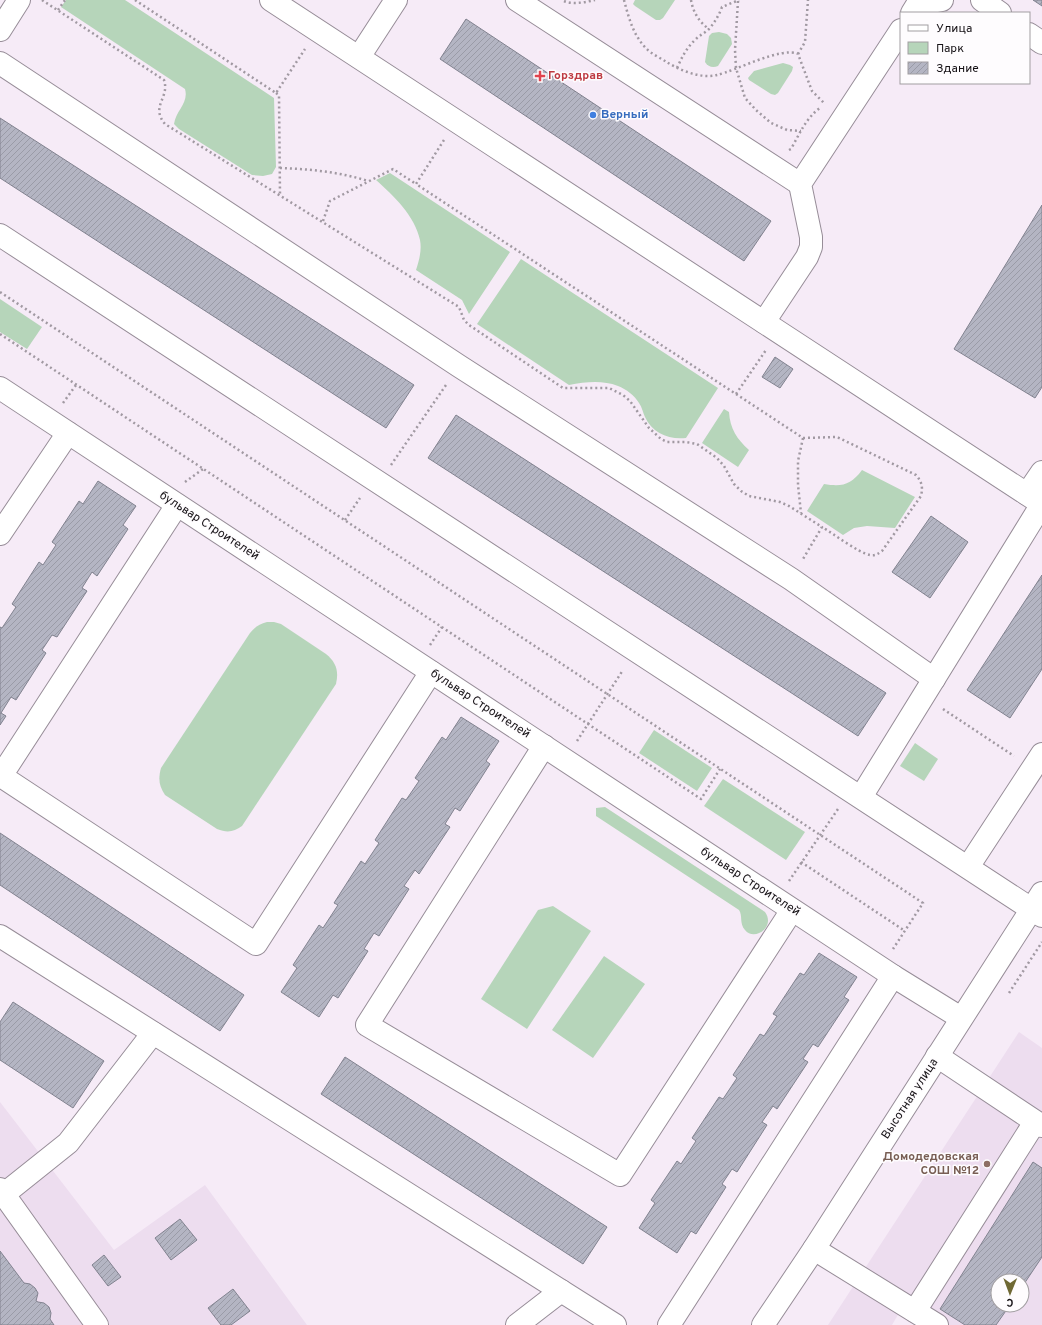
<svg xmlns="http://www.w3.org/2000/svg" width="1042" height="1325" font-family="Overpass,sans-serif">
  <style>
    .built { fill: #edddef; fill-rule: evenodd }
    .green { fill: #b6d5ba }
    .building { fill: url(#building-hatch); stroke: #81828f }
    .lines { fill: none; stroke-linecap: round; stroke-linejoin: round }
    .minor-casing { stroke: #978d98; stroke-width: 24 }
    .path { stroke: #a199a2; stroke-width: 2.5; stroke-dasharray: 2 3; stroke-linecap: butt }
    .minor { stroke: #fff; stroke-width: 22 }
    .health-dot { fill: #e0444e; stroke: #fefcfe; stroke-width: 1.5 }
    .shop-dot { fill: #3f7fe0; stroke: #fefcfe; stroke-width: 1.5 }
    .education-dot { fill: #8d6e63; stroke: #fefcfe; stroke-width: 1.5 }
    .labels { text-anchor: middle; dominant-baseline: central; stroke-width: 3; stroke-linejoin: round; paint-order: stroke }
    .health-label { font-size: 12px; font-weight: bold; fill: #be3a42; stroke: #fefcfe; text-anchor: start }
    .shop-label { font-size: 12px; font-weight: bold; fill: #366cbe; stroke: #fefcfe; text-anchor: start }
    .street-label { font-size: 12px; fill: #161216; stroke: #fefcfe }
    .education-label { font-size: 12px; font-weight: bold; fill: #785e54; stroke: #fefcfe; text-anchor: end }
  </style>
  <defs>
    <pattern id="building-hatch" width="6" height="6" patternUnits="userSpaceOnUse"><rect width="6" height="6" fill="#b4b5c3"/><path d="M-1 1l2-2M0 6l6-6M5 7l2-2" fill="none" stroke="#9a9ba7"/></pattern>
  </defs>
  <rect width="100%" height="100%" fill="#f6ebf7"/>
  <g class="built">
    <path d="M1019 1032 1042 1048V1325H917L899 1313 892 1325H828ZM998 1281H1022V1305H998Z"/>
    <polygon points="0,1102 114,1250 205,1185 307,1325 0,1325"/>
  </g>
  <g class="green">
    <path d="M66 0H125L274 98 276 167 272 174 263 176 252 175 179 129 174 124C176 110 189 103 185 89L61 7Z"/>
    <polygon points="635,0 675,0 663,18 660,20 656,20 635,6 633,4"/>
    <path d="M719 32 727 34 731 38 732 44 718 66C713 68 708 67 705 62L709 36 712 33Z"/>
    <polygon points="783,63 790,65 793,67 792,71 778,93 775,95 771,94 749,80 748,78 754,71"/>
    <path d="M390 173 510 252 469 314 462 300 416 270C419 261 422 250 420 240 415 216 394 196 376 180Z"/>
    <path d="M521 259 718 388 686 438C669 440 652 433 645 417 643 413 642 407 639 403 635 396 626 389 618 386 602 380 586 382 569 385L477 324Z"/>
    <polygon points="0,299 42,327 27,349 0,332"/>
    <path d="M724 409 729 412C730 429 737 439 749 450L738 467 702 443Z"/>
    <path d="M862 470 915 497 895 528 867 526 854 528 843 535 807 511 824 484C842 487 851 485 862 470Z"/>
    <path d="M267 622H274L281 624 326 654C336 662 339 671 336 684L242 826C234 832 227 833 217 829L165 795C159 786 158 779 161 768L250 633C255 627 259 624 267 622Z"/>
    <polygon points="654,730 712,768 697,791 639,753"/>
    <polygon points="915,743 938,759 924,781 900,766"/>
    <polygon points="723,779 805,832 786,860 704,806"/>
    <path d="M605 807 765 912C776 927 754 942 745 930 739 923 743 916 739 910L596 816V808Z"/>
    <polygon points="553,906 591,931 527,1029 481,999 538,910"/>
    <polygon points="604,956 645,984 593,1058 552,1030"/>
  </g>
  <g class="building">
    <polygon points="1033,0 1042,0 1042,6"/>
    <polygon points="466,19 771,221 744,261 440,59"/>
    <polygon points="0,118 414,385 386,428 0,178"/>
    <polygon points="1042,205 1042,387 1035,398 954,349"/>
    <polygon points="775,357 793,369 780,388 762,377"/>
    <polygon points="456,415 886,693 858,736 428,458"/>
    <polygon points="98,481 136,506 123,525 128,529 97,576 92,572 82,588 87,591 57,637 52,635 42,650 46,653 16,700 11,697 1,713 6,716 0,725 0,627 2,628 16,607 12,604 39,562 43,565 56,545 52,542 79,501 83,504"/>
    <polygon points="931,516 968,542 930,598 892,572"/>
    <polygon points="1042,575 1042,669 1010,718 967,690"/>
    <polygon points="461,717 499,741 486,761 490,764 460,811 455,808 445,824 450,827 419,874 415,870 404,886 409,889 379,936 374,933 364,949 368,951 338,998 333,995 319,1017 281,992 297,968 293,965 319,925 323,928 338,905 334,903 361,861 365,864 379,843 375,840 402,798 406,800 419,781 415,778 442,737 446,740"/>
    <polygon points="0,833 244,995 220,1031 0,885"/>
    <polygon points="819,953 857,977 844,997 849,1000 818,1047 813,1044 803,1059 808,1062 777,1109 773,1106 762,1122 767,1125 737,1172 732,1169 722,1184 726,1187 696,1234 691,1231 677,1253 639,1228 655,1203 651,1200 677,1161 681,1164 696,1141 692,1138 719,1097 723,1099 737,1078 733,1075 760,1034 764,1036 777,1016 773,1014 800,973 804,975"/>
    <polygon points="13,1002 104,1061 73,1108 0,1060 0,1022"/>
    <polygon points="345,1057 607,1227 583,1264 321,1094"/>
    <polygon points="1033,1162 1042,1168 1042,1257 1022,1287 1022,1281 998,1281 998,1305 1010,1305 996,1325 965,1325 940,1309"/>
    <polygon points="180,1219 197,1240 171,1260 155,1238"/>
    <polygon points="0,1251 24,1283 30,1284 35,1288 38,1293 36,1301 38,1302 44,1303 49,1307 51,1313 50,1319 54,1325 0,1325"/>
    <polygon points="104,1255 121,1277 108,1286 92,1265"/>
    <polygon points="233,1289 250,1311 231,1325 221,1325 208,1308"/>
  </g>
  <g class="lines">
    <defs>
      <g id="minor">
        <polyline points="271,0 1042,504"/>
        <polyline points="517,0 800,184"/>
        <polyline points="982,0 1000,13"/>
        <polyline points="912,13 917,5 942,0"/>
        <polyline points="0,30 19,0"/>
        <polyline points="1029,34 1042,43"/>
        <polyline points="359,57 396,0"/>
        <polyline points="0,63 459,366 791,579 934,679"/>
        <polyline points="0,235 1042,916"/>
        <polyline points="764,322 807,257 811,247 811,237 800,184 901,30"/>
        <polyline points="0,388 893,976 961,1018"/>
        <polyline points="1027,494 1042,472"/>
        <polyline points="177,505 1,776 256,944 431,672"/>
        <polyline points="0,534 68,433"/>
        <polyline points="544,746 367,1025 620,1175 792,910"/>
        <polyline points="861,797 1042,504"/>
        <polyline points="968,867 1042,754"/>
        <polyline points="0,936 615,1325"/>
        <polyline points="937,1056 1042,1126"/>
        <polyline points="0,1189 97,1325"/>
        <polyline points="3,1195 68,1143 153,1033"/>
        <polyline points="814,1249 937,1325"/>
        <polyline points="915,1311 1035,1122"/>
        <polyline points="517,1325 561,1291"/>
        <polyline points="669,1325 893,976"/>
        <polyline points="763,1325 814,1249 1042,893"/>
      </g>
    </defs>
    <use href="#minor" class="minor-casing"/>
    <g class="path">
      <path d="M42 0 164 80C170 98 150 106 165 124L459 307 464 320 469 325 563 388H609L623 395 630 401 649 428 661 439 667 442H686L697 444 717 458 724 466 734 484 741 491 749 496 780 502 789 506 822 527 803 559"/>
      <polyline points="135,0 276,93 305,49"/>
      <path d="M624 0C629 19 634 38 649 51 654 55 660 58 665 61 679 70 700 79 717 75 735 71 782 46 798 54L812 91 825 104"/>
      <path d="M691 0C693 12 699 22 709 29"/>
      <path d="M564 1C573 5 586 2 595 0"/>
      <polyline points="738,1 735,50 736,68 745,98 756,110 771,123 787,130 801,131"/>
      <polyline points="58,10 65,0"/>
      <polyline points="798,54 805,42 808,0"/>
      <path d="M677 68C682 57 687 47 696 39 700 35 705 33 709 29 715 22 719 15 722 7L739 0"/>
      <polyline points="276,93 279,95 280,195"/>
      <polyline points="444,140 416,184 803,438 798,461 798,485 801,513"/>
      <path d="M789 150 791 149C800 133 806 118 821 107"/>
      <path d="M280 168C309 169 340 172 368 181"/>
      <polyline points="323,221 330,201 393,169 416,184"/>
      <polyline points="0,292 923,903 893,949"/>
      <polyline points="0,334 701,799 720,769"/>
      <polyline points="736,394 766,350"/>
      <polyline points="63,403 76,385"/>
      <path d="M803 438 837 437 916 475C922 482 923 487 921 496L882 551C878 554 875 556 870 555 857 552 834 534 822 527"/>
      <polyline points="391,465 446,385"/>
      <polyline points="185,482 203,469"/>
      <polyline points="345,520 360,498"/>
      <polyline points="430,645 442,627"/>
      <polyline points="943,709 1014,756"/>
      <polyline points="577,741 623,670"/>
      <polyline points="801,862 905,931"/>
      <polyline points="789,881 838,809"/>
      <polyline points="1009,993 1042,942"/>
    </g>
    <use href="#minor" class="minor"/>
  </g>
  <path class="health-dot" d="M538 70h4v4h4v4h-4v4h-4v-4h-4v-4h4z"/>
  <circle class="shop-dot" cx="593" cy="115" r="4"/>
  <circle class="education-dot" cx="987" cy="1164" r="4"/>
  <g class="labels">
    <g class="health-label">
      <text x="548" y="76">Горздрав</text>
    </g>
    <g class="shop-label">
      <text x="601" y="115">Верный</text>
    </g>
    <g class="street-label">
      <text transform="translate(209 526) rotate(33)">бульвар Строителей</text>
      <text transform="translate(480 704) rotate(33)">бульвар Строителей</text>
      <text transform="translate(750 882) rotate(33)">бульвар Строителей</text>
      <text transform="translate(910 1099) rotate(-57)">Высотная улица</text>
    </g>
    <g class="education-label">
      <text x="979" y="1157">Домодедовская<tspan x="979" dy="14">СОШ №12</tspan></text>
    </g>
  </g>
  <rect x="900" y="12" width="130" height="72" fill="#fefcfe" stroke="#a19ea1"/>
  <rect x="908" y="25" width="20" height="6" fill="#ffffff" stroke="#a19ea1"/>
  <text x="936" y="32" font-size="12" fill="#161216">Улица</text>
  <rect x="908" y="42" width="20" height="12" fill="#b6d5ba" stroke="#a19ea1"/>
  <text x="936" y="52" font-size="12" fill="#161216">Парк</text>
  <rect x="908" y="62" width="20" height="12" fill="url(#building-hatch)" stroke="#a19ea1"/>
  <text x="936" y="72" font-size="12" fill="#161216">Здание</text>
  <g transform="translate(1010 1293) rotate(181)"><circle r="19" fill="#fefcfe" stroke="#a19ea1"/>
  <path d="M0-3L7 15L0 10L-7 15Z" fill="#6f6834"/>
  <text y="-6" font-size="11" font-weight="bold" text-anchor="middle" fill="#161216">С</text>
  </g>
</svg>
